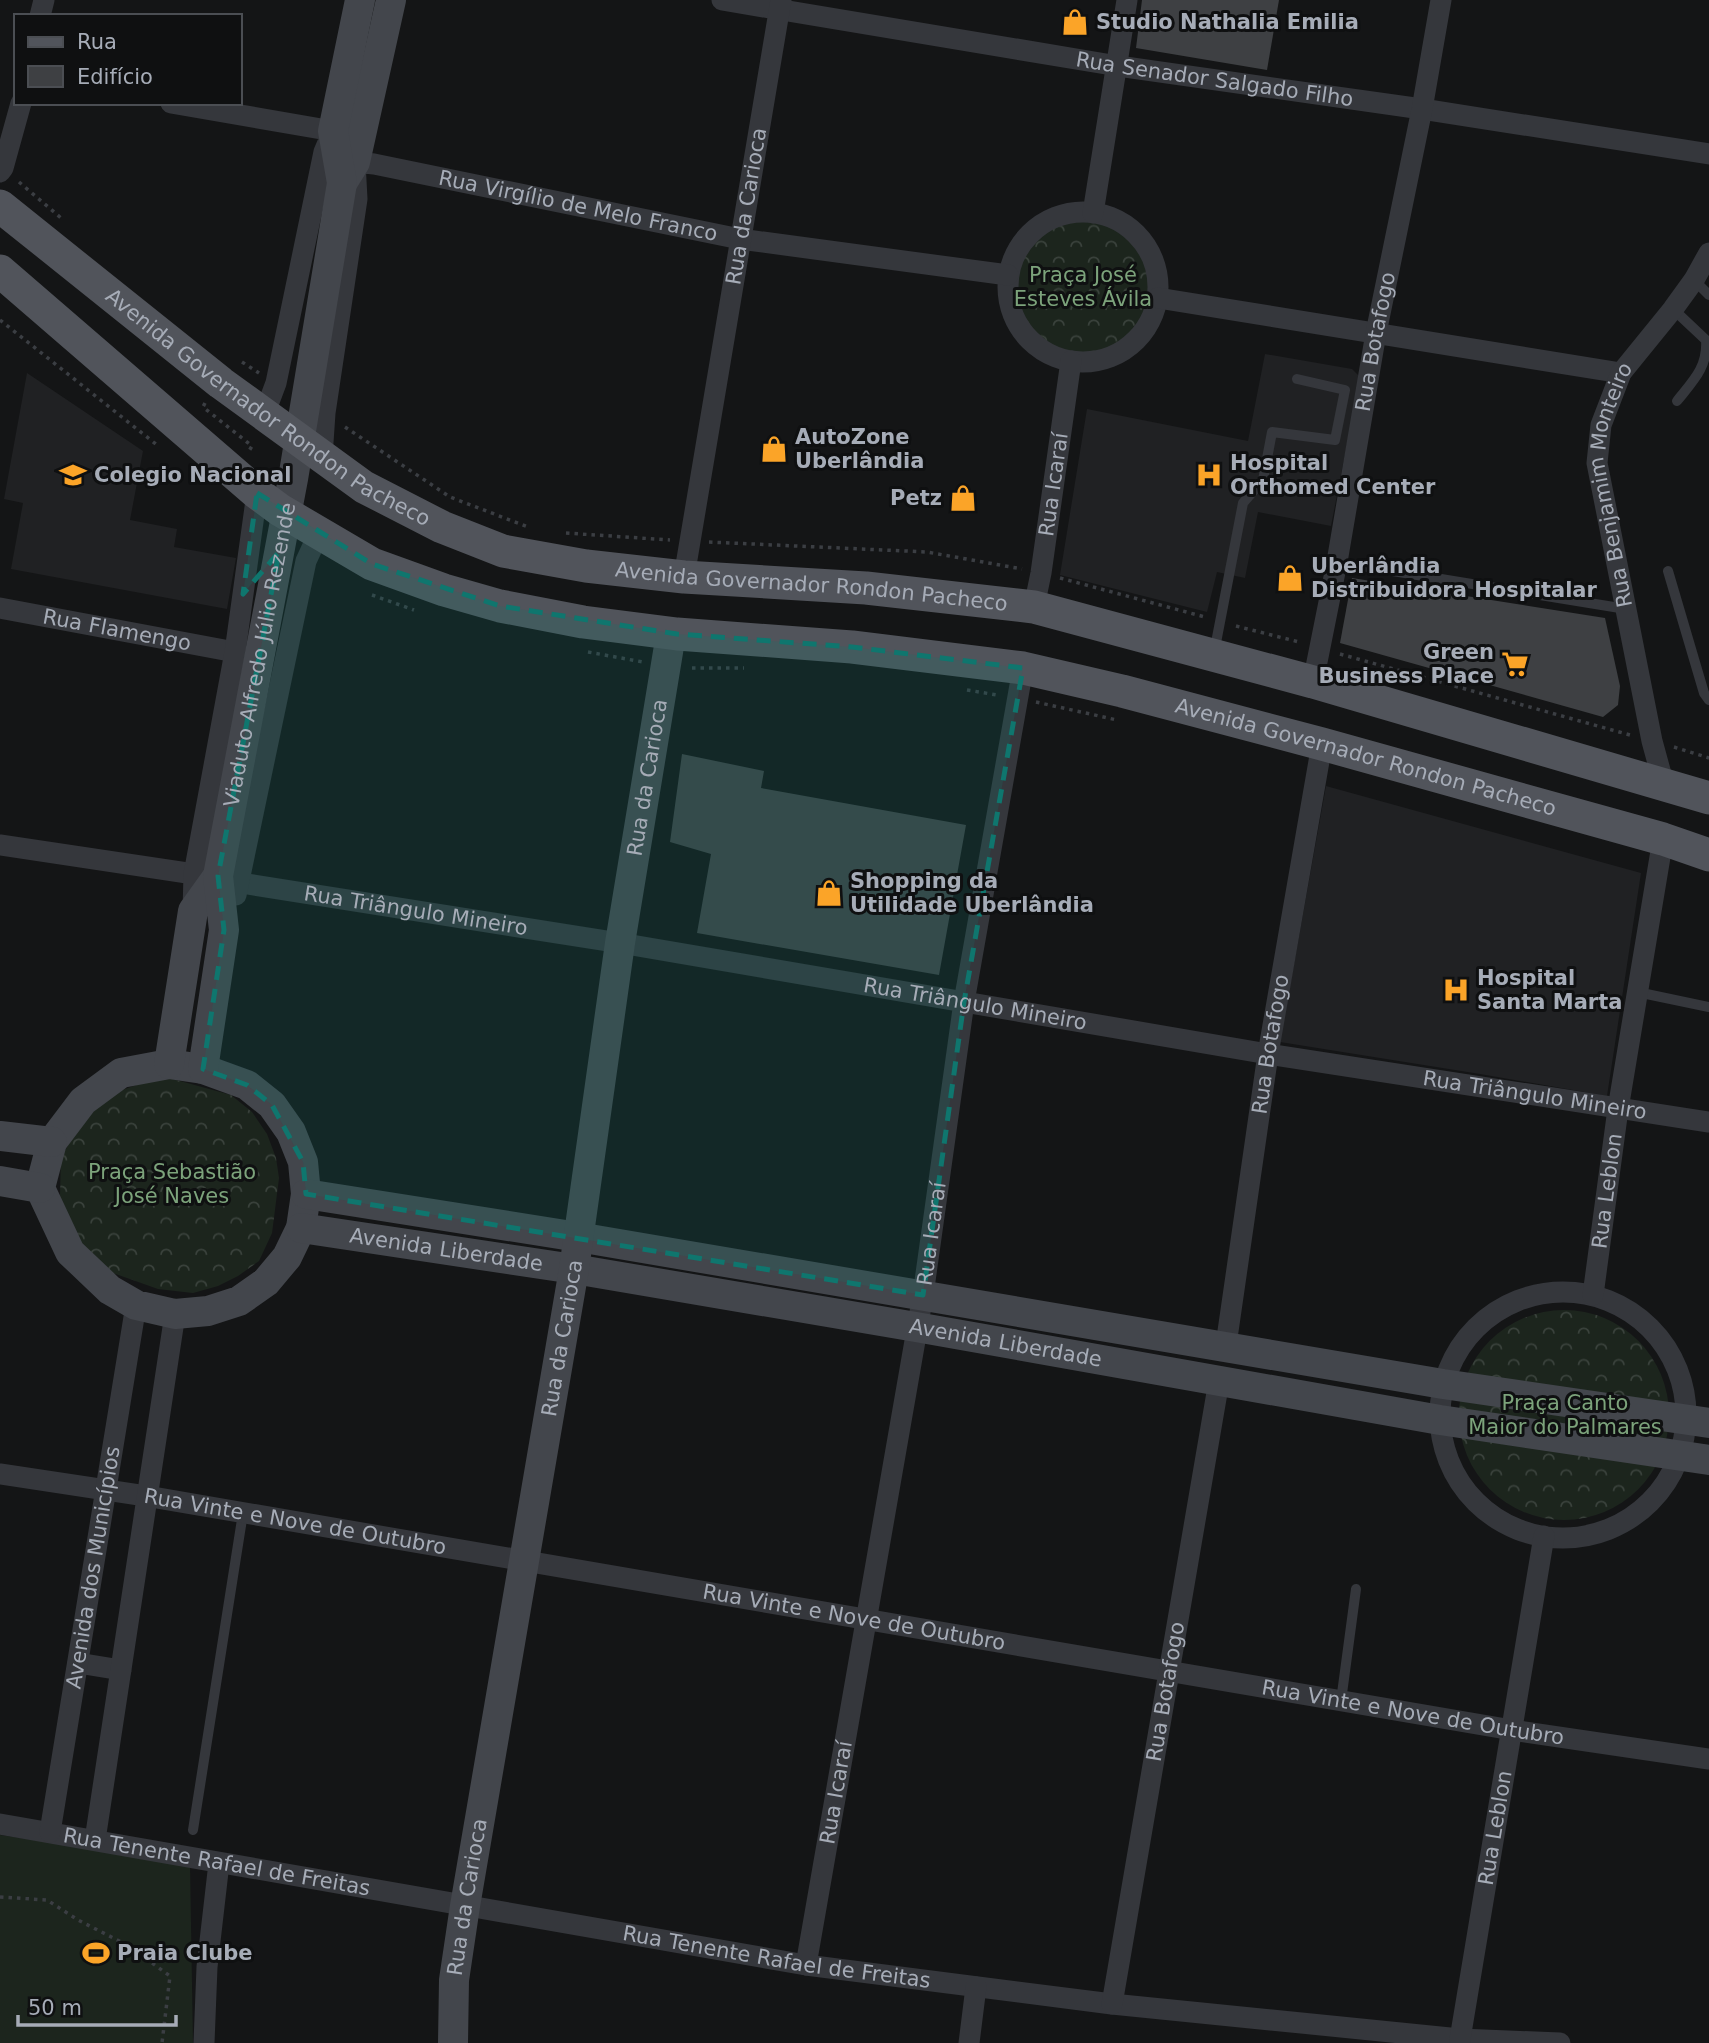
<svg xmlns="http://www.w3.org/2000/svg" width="1709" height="2043" font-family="'DejaVu Sans',sans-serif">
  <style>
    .built { fill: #202123 }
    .grass { fill: #1c251d }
    .forest { fill: url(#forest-crowns) }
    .building { fill: #3e4043 }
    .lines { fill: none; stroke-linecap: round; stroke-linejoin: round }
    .path { stroke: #3b3e43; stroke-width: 3.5; stroke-dasharray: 3.5 5; stroke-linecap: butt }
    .lane { stroke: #35373c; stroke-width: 10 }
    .street { stroke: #35373c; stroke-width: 21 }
    .secondary { stroke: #43464c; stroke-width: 30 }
    .primary { stroke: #51545b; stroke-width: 33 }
    .marked { fill: #0f766e; fill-opacity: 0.2; stroke: #0f766e; stroke-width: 5; stroke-dasharray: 14 9; stroke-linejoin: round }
    .labels { text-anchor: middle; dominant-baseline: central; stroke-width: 6; stroke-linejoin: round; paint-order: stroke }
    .poi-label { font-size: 21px; font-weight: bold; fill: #a6acb7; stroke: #0f1011; text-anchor: start }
    .street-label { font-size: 21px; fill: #a6acb7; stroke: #0f1011 }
    .park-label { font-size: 21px; fill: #7ca37b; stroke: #0f1011 }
  </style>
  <defs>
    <pattern id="forest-crowns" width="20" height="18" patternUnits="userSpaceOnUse" patternTransform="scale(1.75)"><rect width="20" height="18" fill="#1c251d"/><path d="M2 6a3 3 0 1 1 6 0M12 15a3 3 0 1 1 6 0" fill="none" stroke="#3a423c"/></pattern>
  </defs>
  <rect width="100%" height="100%" fill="#141516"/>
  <g class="built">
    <polygon points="1265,354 1352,369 1360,377 1331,526 1258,512 1245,578 1217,572 1207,612 1060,575 1087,409 1248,441"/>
    <polygon points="27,373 143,451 130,520 177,529 174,547 236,558 227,609 11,569 23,503 4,499"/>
    <polygon points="1326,786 1641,873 1607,1096 1480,1074 1280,1042"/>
  </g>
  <polygon class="grass" points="0,1835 190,1863 193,2043 0,2043"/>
  <g class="forest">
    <circle cx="1083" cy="287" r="75"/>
    <polygon points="169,1078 231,1095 252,1112 267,1134 276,1158 279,1178 272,1233 259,1261 238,1276 218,1286 193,1293 158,1289 113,1273 68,1230 60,1196 61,1157 79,1127 108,1095 148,1081"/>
    <circle cx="1564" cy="1415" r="105"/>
  </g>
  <g class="building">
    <polygon points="1142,0 1279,0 1267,70 1136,48"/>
    <polygon points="1352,578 1605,618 1620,686 1618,705 1603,717 1340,643"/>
    <polygon points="682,754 764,771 761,788 966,825 939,975 697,933 711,854 670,842"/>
  </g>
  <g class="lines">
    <g class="path">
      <polyline points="19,182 61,218"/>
      <polyline points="0,320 157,445"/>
      <polyline points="242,362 259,373"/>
      <polyline points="205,403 203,407 252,446 249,451"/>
      <polyline points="345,427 450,497 528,527"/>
      <polyline points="566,533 670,540"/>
      <polyline points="709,542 927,552 1022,569"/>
      <polyline points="1060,578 1205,617"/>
      <polyline points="372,595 414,610"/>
      <polyline points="1236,626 1299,642"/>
      <polyline points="588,652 643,662"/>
      <polyline points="1340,654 1630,735"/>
      <polyline points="692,668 744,668"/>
      <polyline points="967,690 997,695"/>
      <polyline points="1036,702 1117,720"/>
      <polyline points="1674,747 1709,758"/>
      <polyline points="0,1897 47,1900 78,1920 127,1945 170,1976 162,2043"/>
    </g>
    <g class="lane">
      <polyline points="1694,280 1709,295"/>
      <path d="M1673 309 1706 340C1708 367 1693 381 1677 401"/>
      <polyline points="1337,562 1626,609"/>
      <polyline points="1668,571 1704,693 1709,700"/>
      <polyline points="1214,653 1243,503 1263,480 1272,432 1335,440 1345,390 1297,379"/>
      <polyline points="1637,992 1709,1007"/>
      <polyline points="1341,1701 1356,1589"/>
      <polyline points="193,1830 243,1513"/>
    </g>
    <g class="street">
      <path id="s1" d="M722 0 1118 66 1422 109 1709 154"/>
      <polyline points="40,16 44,0"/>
      <polyline points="171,103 333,131 324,152 276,383 264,415"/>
      <polyline points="0,172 3,168 21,103"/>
      <circle cx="1083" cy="287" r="75"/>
      <polyline points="1093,213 1127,0"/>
      <polyline points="1158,298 1621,373"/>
      <path id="s2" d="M322 457 325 413 357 199 355 162 374 164 740 239 1008 275"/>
      <path id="s3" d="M684 577 781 0"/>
      <path id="s4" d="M1034 607 1041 573 1071 361"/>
      <path id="s5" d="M0 608 235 652"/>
      <path id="s6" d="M1313 682 1337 562 1376 333 1422 109 1441 0"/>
      <path id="s7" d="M1664 785 1652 741 1597 463 1601 425 1621 373 1673 309 1694 280 1709 253"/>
      <polyline points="0,845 194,874"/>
      <path id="s8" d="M241 883 620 943 1268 1054 1709 1122"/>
      <polyline points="236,895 306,561 319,533"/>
      <polyline points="193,911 194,874 235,652 257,493"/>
      <circle cx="1563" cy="1415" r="123"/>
      <path id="s9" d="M1593 1295 1618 1109 1663 839"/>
      <path id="s10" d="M1226 1345 1268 1054 1322 744"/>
      <path id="s11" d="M0 1474 146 1496 1512 1730 1709 1759"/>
      <polyline points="78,1663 121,1670"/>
      <path id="s12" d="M0 1824 806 1965 1112 2004 1460 2039 1560 2043"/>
      <path id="s13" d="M50 1832 136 1305"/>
      <polyline points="95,1840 175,1314"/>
      <path id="s14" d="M806 1965 923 1295 964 1002 1023 668"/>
      <path id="s15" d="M1112 2004 1219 1381"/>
      <path id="s16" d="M1460 2039 1544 1536"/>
      <polyline points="204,2043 207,1967 219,1863"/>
      <polyline points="969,2043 976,1987"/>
    </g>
    <g class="secondary">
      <polyline points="342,183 355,162 391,0"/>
      <polygon points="169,1064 203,1069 247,1085 272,1105 291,1132 303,1162 306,1194 301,1228 287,1257 266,1282 239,1301 208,1311 175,1314 136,1305 110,1290 70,1252 40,1188 52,1142 83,1101 121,1073"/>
      <polyline points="169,1064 193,911 218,876"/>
      <path id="s17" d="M203 1069 224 930 218 876 293 479 342 183 333 131 360 0"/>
      <polyline points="0,1136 52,1142"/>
      <polyline points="0,1181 40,1188"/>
      <polyline points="306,1194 578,1237 1443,1384 1709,1423"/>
      <path id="s18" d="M301 1228 574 1269 916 1327 1440 1420 1709 1460"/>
      <path id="s19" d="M453 2043 454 1980 465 1906 574 1269 620 943 671 634"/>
    </g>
    <g class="primary">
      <path id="s20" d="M0 206 221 383 364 487 442 527 503 551 586 566 684 577 866 588 1034 607 1313 682 1709 798"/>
      <path id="s21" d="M0 271 257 493 280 510 372 564 444 590 500 606 583 622 677 634 852 647 1023 668 1122 691 1322 744 1663 839 1709 855"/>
    </g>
  </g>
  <path class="marked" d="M257 493 372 564 500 606 677 634 852 647 1023 668 964 1002 923 1295 306 1194 303 1162 272 1105 247 1085 203 1069 224 930 218 876 279 552 243 594Z"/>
  <defs>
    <symbol id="shop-bare" viewBox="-9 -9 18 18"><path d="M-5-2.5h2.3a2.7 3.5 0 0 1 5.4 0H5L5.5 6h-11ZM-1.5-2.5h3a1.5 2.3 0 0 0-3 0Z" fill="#fba428" stroke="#0f1011" stroke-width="2.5" paint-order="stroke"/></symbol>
    <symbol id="school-bare" viewBox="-9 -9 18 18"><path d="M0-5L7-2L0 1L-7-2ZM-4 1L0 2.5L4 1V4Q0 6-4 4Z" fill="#fba428" stroke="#0f1011" stroke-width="2.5" paint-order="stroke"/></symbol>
    <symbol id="hospital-bare" viewBox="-9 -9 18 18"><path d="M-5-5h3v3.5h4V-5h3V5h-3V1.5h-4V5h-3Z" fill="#fba428" stroke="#0f1011" stroke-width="2.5" paint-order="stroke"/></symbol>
    <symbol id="supermarket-bare" viewBox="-9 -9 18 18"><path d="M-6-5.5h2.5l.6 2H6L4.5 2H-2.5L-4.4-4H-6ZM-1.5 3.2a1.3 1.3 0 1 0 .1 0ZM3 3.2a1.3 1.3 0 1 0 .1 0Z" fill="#fba428" stroke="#0f1011" stroke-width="2.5" paint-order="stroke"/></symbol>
    <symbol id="stadium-bare" viewBox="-9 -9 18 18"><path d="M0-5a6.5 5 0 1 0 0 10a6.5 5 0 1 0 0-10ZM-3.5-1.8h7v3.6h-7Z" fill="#fba428" stroke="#0f1011" stroke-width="2.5" paint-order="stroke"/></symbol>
  </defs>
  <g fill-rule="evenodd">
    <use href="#shop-bare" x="1056" y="3" width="38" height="38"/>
    <use href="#shop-bare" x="755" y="430" width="38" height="38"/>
    <use href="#school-bare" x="54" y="456" width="38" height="38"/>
    <use href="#hospital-bare" x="1190" y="456" width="38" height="38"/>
    <use href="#shop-bare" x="944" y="479" width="38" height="38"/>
    <use href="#shop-bare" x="1271" y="559" width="38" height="38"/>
    <use href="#supermarket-bare" x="1496" y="645" width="38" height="38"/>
    <use href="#shop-bare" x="810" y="874" width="38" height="38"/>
    <use href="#hospital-bare" x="1437" y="971" width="38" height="38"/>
    <use href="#stadium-bare" x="77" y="1934" width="38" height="38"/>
  </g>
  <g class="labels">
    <g class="poi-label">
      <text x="1096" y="22">Studio Nathalia Emilia</text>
      <text x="795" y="437">AutoZone<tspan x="795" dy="24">Uberlândia</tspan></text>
      <text x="1230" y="463">Hospital<tspan x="1230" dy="24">Orthomed Center</tspan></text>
      <text x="94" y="475">Colegio Nacional</text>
      <text x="942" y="498" text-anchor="end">Petz</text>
      <text x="1311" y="566">Uberlândia<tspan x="1311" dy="24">Distribuidora Hospitalar</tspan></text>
      <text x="1494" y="652" text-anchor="end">Green<tspan x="1494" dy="24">Business Place</tspan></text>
      <text x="850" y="881">Shopping da<tspan x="850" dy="24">Utilidade Uberlândia</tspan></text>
      <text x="1477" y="978">Hospital<tspan x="1477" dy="24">Santa Marta</tspan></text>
      <text x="117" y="1953">Praia Clube</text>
    </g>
    <g class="street-label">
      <text stroke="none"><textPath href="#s1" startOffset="499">Rua Senador Salgado Filho</textPath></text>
      <text stroke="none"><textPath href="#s2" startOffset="525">Rua Virgílio de Melo Franco</textPath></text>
      <text stroke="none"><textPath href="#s3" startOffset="376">Rua da Carioca</textPath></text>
      <text stroke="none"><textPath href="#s6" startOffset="346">Rua Botafogo</textPath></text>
      <text stroke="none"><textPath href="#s20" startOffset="336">Avenida Governador Rondon Pacheco</textPath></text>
      <text stroke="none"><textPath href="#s4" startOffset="124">Rua Icaraí</textPath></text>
      <text stroke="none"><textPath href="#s7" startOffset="308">Rua Benjamim Monteiro</textPath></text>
      <text stroke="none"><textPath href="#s20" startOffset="924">Avenida Governador Rondon Pacheco</textPath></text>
      <text stroke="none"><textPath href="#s5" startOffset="119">Rua Flamengo</textPath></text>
      <text stroke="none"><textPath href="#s17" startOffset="420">Viaduto Alfredo Júlio Rezende</textPath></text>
      <text stroke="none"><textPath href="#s21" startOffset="1491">Avenida Governador Rondon Pacheco</textPath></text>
      <text stroke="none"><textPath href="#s19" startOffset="1281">Rua da Carioca</textPath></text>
      <text stroke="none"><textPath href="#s8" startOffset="177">Rua Triângulo Mineiro</textPath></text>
      <text stroke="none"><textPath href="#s8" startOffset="744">Rua Triângulo Mineiro</textPath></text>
      <text stroke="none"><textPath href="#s10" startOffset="304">Rua Botafogo</textPath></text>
      <text stroke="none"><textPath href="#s8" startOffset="1311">Rua Triângulo Mineiro</textPath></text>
      <text stroke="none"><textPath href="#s9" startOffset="105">Rua Leblon</textPath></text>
      <text stroke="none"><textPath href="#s14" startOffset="742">Rua Icaraí</textPath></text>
      <text stroke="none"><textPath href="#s18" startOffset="147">Avenida Liberdade</textPath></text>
      <text stroke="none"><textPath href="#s19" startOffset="714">Rua da Carioca</textPath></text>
      <text stroke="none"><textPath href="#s18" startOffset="714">Avenida Liberdade</textPath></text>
      <text stroke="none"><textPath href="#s11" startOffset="299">Rua Vinte e Nove de Outubro</textPath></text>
      <text stroke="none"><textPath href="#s13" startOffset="268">Avenida dos Municípios</textPath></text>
      <text stroke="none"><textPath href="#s11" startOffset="866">Rua Vinte e Nove de Outubro</textPath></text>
      <text stroke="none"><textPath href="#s15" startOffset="317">Rua Botafogo</textPath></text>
      <text stroke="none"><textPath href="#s11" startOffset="1433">Rua Vinte e Nove de Outubro</textPath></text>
      <text stroke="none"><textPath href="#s14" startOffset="175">Rua Icaraí</textPath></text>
      <text stroke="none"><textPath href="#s16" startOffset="214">Rua Leblon</textPath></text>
      <text stroke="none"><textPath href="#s12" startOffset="220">Rua Tenente Rafael de Freitas</textPath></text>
      <text stroke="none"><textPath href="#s19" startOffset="147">Rua da Carioca</textPath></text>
      <text stroke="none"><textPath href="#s12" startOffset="788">Rua Tenente Rafael de Freitas</textPath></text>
    </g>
    <g class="park-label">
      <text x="1083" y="275">Praça José<tspan x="1083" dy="24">Esteves Ávila</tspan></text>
      <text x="172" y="1172">Praça Sebastião<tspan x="172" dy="24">José Naves</tspan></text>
      <text x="1565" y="1403">Praça Canto<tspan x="1565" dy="24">Maior do Palmares</tspan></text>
    </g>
  </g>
  <rect x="14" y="14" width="228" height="91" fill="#0f1011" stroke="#4b4e53" stroke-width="2"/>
  <rect x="28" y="37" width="35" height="10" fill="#51545b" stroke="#4b4e53" stroke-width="2"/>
  <text x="77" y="49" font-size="21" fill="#a6acb7">Rua</text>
  <rect x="28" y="66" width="35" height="21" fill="#3e4043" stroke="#4b4e53" stroke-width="2"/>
  <text x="77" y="84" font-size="21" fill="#a6acb7">Edifício</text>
  <path d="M18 2015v10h158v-10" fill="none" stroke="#a6acb7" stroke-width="3.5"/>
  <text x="28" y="2015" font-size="21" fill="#a6acb7" stroke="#0f1011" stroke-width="5" paint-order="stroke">50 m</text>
</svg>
